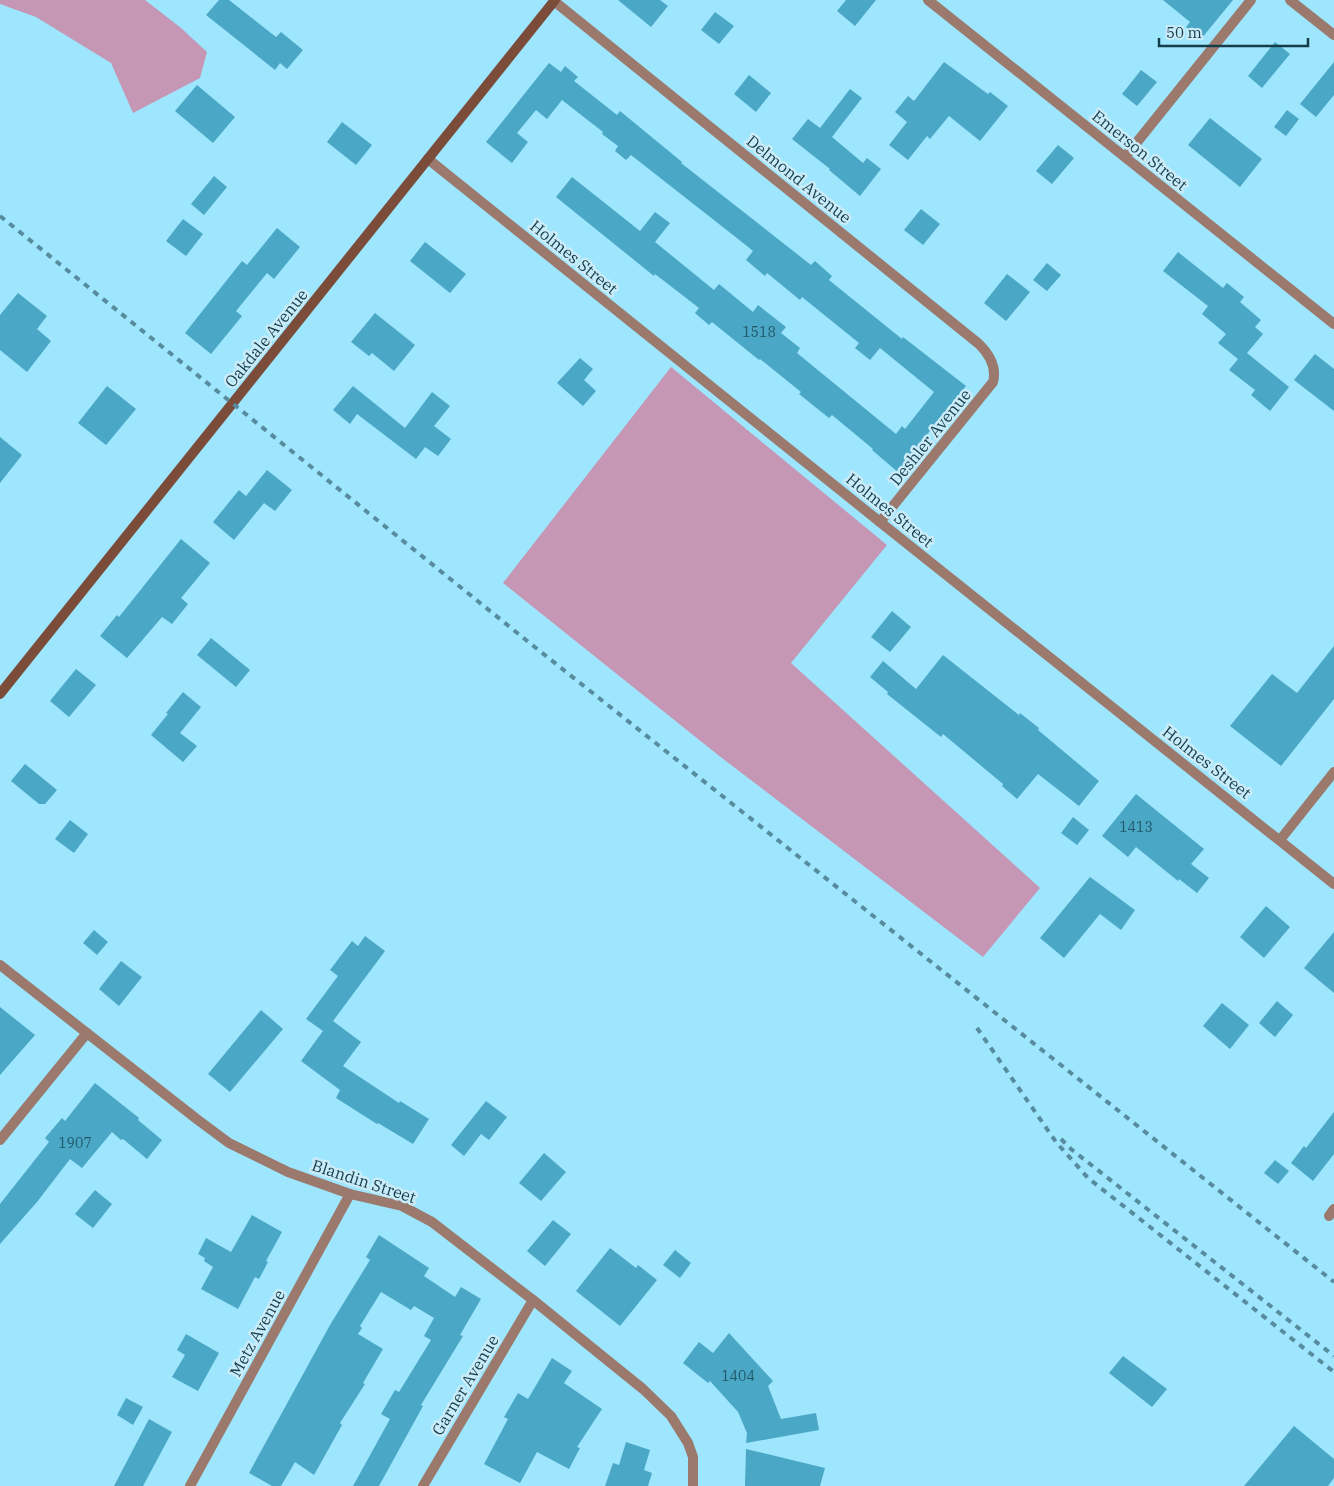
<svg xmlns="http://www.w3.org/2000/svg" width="1334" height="1486" font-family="'IBM Plex Serif',serif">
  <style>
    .green { fill: #c697b4 }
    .building { fill: #4aa8c6 }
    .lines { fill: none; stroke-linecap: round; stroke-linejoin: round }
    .street { stroke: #9b7a6d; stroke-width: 10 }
    .secondary { stroke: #7b4c3a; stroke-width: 10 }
    .rail { stroke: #568c9e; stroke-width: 4; stroke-dasharray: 6 6; stroke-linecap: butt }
    .labels { text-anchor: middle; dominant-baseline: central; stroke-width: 5; stroke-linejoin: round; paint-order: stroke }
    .number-label { font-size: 14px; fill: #225768 }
    .street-label { font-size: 16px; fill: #153c49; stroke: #caecf9 }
  </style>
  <rect width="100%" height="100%" fill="#9ee5fe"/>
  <g class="green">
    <polygon points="0,0 145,0 181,28 207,52 200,78 133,113 111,63 36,17 0,4"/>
    <polygon points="671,367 887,545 791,663 1040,888 983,957 718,755 503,583"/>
  </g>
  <g class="building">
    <polygon points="219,0 229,0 276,37 281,32 303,50 287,69 280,63 275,70 206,15"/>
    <polygon points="618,0 660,0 668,6 651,27"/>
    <polygon points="846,0 876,0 855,26 837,11"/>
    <polygon points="1163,0 1233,0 1201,39 1186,27 1190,22"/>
    <polygon points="715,12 734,26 719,44 701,30"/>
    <polygon points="1275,42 1290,54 1262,88 1248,76"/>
    <polygon points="944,62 988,94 990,92 1008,106 980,141 949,116 930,139 927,136 908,160 889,145 907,122 895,112 908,96 914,101"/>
    <polygon points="1334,62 1334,95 1316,117 1300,104"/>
    <polygon points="549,63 561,72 565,66 578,77 574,81 617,115 620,111 682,162 681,163 811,265 815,261 832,276 829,280 902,339 903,337 966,386 921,442 923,443 899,473 872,450 873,449 832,415 829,418 799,394 801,392 760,359 759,360 712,322 709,325 695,313 699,308 655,274 654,276 556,197 572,177 640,231 655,212 670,223 655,242 714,290 719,284 753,312 758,305 786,327 781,333 800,348 797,353 896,434 902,426 905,429 934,392 880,348 870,360 855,348 859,343 802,297 800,300 767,273 765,276 746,260 753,251 747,246 631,155 626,160 615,151 618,146 602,134 603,132 562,100 547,119 536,110 517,133 528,142 512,163 486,142"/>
    <polygon points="1141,70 1157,82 1137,106 1122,94"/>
    <polygon points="749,75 771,93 756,112 734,94"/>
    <polygon points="197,85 235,117 213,143 175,111"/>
    <polygon points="850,89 862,98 832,137 863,163 867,158 881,169 860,196 829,170 830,169 792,139 808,119 820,128"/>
    <polygon points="1287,110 1299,119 1286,136 1274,127"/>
    <polygon points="1210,118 1262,159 1240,187 1188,145"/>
    <polygon points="342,122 372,145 356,165 327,142"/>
    <polygon points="1058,145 1074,158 1052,184 1036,171"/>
    <polygon points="214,176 227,187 204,215 191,204"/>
    <polygon points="921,209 940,224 923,245 904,230"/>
    <polygon points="183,219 203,234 186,256 166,241"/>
    <polygon points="277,228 300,247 274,279 267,273 236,311 242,316 211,354 185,333 242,261 247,265"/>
    <polygon points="425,242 466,274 450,293 410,261"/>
    <polygon points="1178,252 1223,288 1227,283 1244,297 1240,302 1261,320 1255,327 1263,334 1247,353 1289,387 1270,411 1251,395 1255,390 1229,370 1238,359 1218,343 1226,334 1202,314 1208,306 1163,271"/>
    <polygon points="1047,263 1061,275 1047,291 1033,280"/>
    <polygon points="1007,274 1030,292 1006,321 984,303"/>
    <polygon points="18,293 47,316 37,329 51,341 27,372 0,350 0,315"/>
    <polygon points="375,313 415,345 394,371 372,353 369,356 351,342"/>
    <polygon points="1315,354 1334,369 1334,411 1294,380"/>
    <polygon points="580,358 593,369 584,380 596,391 583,406 557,383"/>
    <polygon points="107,386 136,409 106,445 78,423"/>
    <polygon points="353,386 405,428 432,392 450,406 434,426 451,439 438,456 425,447 416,459 357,414 350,424 333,410"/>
    <polygon points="0,437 22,455 0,483"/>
    <polygon points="267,470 292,490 275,511 264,503 234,540 213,522 239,490 246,496"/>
    <polygon points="181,539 210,563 181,598 188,604 172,624 162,617 127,658 100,636 117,615 119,617"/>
    <polygon points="892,611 911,627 890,652 871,637"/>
    <polygon points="211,638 250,670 236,687 197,655"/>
    <polygon points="1334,646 1334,699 1281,766 1230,726 1272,674 1297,693"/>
    <polygon points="943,655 1019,715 1020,713 1039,728 1038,730 1099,781 1079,806 1038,774 1017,799 1002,786 1003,784 943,734 941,737 887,694 888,692 870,677 883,661 916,689"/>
    <polygon points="76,669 96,685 69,717 50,701"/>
    <polygon points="183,692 201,707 180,733 197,746 183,762 151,735 168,714 166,713"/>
    <polygon points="25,764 57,790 45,804 39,804 11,781"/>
    <polygon points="1136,794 1204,849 1191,864 1209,878 1197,893 1179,879 1178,881 1136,847 1128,857 1102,836"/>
    <polygon points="1073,817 1089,830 1077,845 1061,833"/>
    <polygon points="70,820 88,834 74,853 55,839"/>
    <polygon points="1090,877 1135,910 1121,930 1100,914 1064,958 1040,938"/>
    <polygon points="1266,906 1290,927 1264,958 1240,937"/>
    <polygon points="94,930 108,942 97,955 83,943"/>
    <polygon points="1334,932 1334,993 1304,968"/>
    <polygon points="365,936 385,951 333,1021 361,1042 343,1066 399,1103 400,1101 429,1119 413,1144 378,1123 377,1124 336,1098 340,1090 301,1061 323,1031 306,1019 338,976 330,970 352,941 358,946"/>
    <polygon points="121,961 142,977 119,1006 99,989"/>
    <polygon points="1277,1001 1293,1015 1275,1037 1259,1023"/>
    <polygon points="1222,1003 1249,1025 1230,1049 1203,1026"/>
    <polygon points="0,1007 35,1035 0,1075"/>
    <polygon points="261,1010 283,1029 230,1092 208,1074"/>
    <polygon points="95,1083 139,1118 138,1120 162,1140 147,1159 123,1139 121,1140 112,1132 82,1168 70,1159 37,1202 0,1244 0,1204 49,1142 45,1138 62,1118 65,1121"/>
    <polygon points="486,1101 507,1117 489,1140 481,1134 464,1156 451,1145"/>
    <polygon points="1334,1112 1334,1154 1313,1181 1291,1163 1304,1146 1306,1148"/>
    <polygon points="544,1153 566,1172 541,1201 519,1183"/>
    <polygon points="1275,1160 1289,1171 1278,1184 1264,1173"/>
    <polygon points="95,1190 112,1204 93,1228 75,1214"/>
    <polygon points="252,1215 282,1232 266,1261 268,1262 259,1279 255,1277 238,1309 201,1289 213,1267 204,1261 205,1258 198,1254 206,1238 231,1252"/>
    <polygon points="553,1220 571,1234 545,1266 527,1251"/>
    <polygon points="379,1235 429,1268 424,1276 455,1297 461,1287 481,1299 460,1335 463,1336 421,1405 423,1406 379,1486 353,1486 390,1419 381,1414 395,1390 399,1392 431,1340 424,1336 434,1318 414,1306 411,1310 381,1292 360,1326 362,1328 358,1334 383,1349 363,1383 365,1384 340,1423 342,1425 314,1475 295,1462 281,1486 272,1486 249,1473 330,1325 370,1260 366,1257"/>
    <polygon points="610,1248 636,1268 638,1265 657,1280 620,1326 576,1291"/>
    <polygon points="675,1250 691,1263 680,1278 663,1265"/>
    <polygon points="729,1333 773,1381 768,1386 781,1419 816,1413 819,1430 746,1443 747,1433 738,1412 710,1381 708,1383 683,1363 699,1342 713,1353"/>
    <polygon points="186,1334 219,1353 198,1391 172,1377 185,1355 177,1350"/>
    <polygon points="1123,1356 1167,1389 1152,1407 1109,1373"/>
    <polygon points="552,1358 572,1371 564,1383 602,1409 577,1447 580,1448 569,1469 537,1452 520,1483 484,1464 508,1419 504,1417 518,1393 528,1399"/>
    <polygon points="126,1398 143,1407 133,1425 117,1415"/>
    <polygon points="149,1419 172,1432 143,1486 114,1486"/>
    <polygon points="1294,1426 1334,1459 1334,1478 1328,1486 1244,1486"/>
    <polygon points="626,1442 650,1450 644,1470 652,1473 648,1486 605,1486 613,1463 619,1465"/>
    <polygon points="746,1449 825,1468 820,1486 745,1486"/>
  </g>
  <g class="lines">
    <g class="street">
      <polyline points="928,0 1334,324"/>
      <polyline points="1290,0 1334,35"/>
      <path d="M554 1 979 344C989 354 997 367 993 382L880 522"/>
      <polyline points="1125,157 1251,0"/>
      <polyline points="428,159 880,522 1334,884"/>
      <polyline points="1280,840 1334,772"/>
      <polyline points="0,965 198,1120 229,1143 288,1172 350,1194 402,1206 432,1222 533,1300 643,1389 671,1416 688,1443 693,1457 693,1486"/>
      <polyline points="0,1140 87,1033"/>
      <polyline points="1329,1216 1334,1209"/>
      <polyline points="190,1486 350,1194"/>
      <polyline points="423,1486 533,1300"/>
    </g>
    <polyline class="secondary" points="0,694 555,0"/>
    <g class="rail">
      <polyline points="0,216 531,644 1334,1282"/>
      <polyline points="977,1028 1056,1142 1088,1178 1334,1372"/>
      <polyline points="1061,1139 1071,1149 1334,1356"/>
    </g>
  </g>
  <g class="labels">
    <g class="number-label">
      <text x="759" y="332">1518</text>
      <text x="1136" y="827">1413</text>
      <text x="75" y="1143">1907</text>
      <text x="738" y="1376">1404</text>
    </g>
    <g class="street-label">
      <text transform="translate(1140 150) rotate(39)">Emerson Street</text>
      <text transform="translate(799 179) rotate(39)">Delmond Avenue</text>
      <text transform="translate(574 257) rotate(39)">Holmes Street</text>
      <text transform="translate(266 338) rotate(-51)">Oakdale Avenue</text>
      <text transform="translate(930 437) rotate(-51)">Deshler Avenue</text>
      <text transform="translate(890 510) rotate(39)">Holmes Street</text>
      <text transform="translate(1207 762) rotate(38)">Holmes Street</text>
      <text transform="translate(364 1181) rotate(18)">Blandin Street</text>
      <text transform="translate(257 1333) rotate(-61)">Metz Avenue</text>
      <text transform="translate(465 1385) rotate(-59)">Garner Avenue</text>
    </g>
  </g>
  <path d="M1159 38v8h149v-8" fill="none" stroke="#153c49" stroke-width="2.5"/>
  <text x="1166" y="38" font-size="15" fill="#153c49" stroke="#caecf9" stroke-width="4" paint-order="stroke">50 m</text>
</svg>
